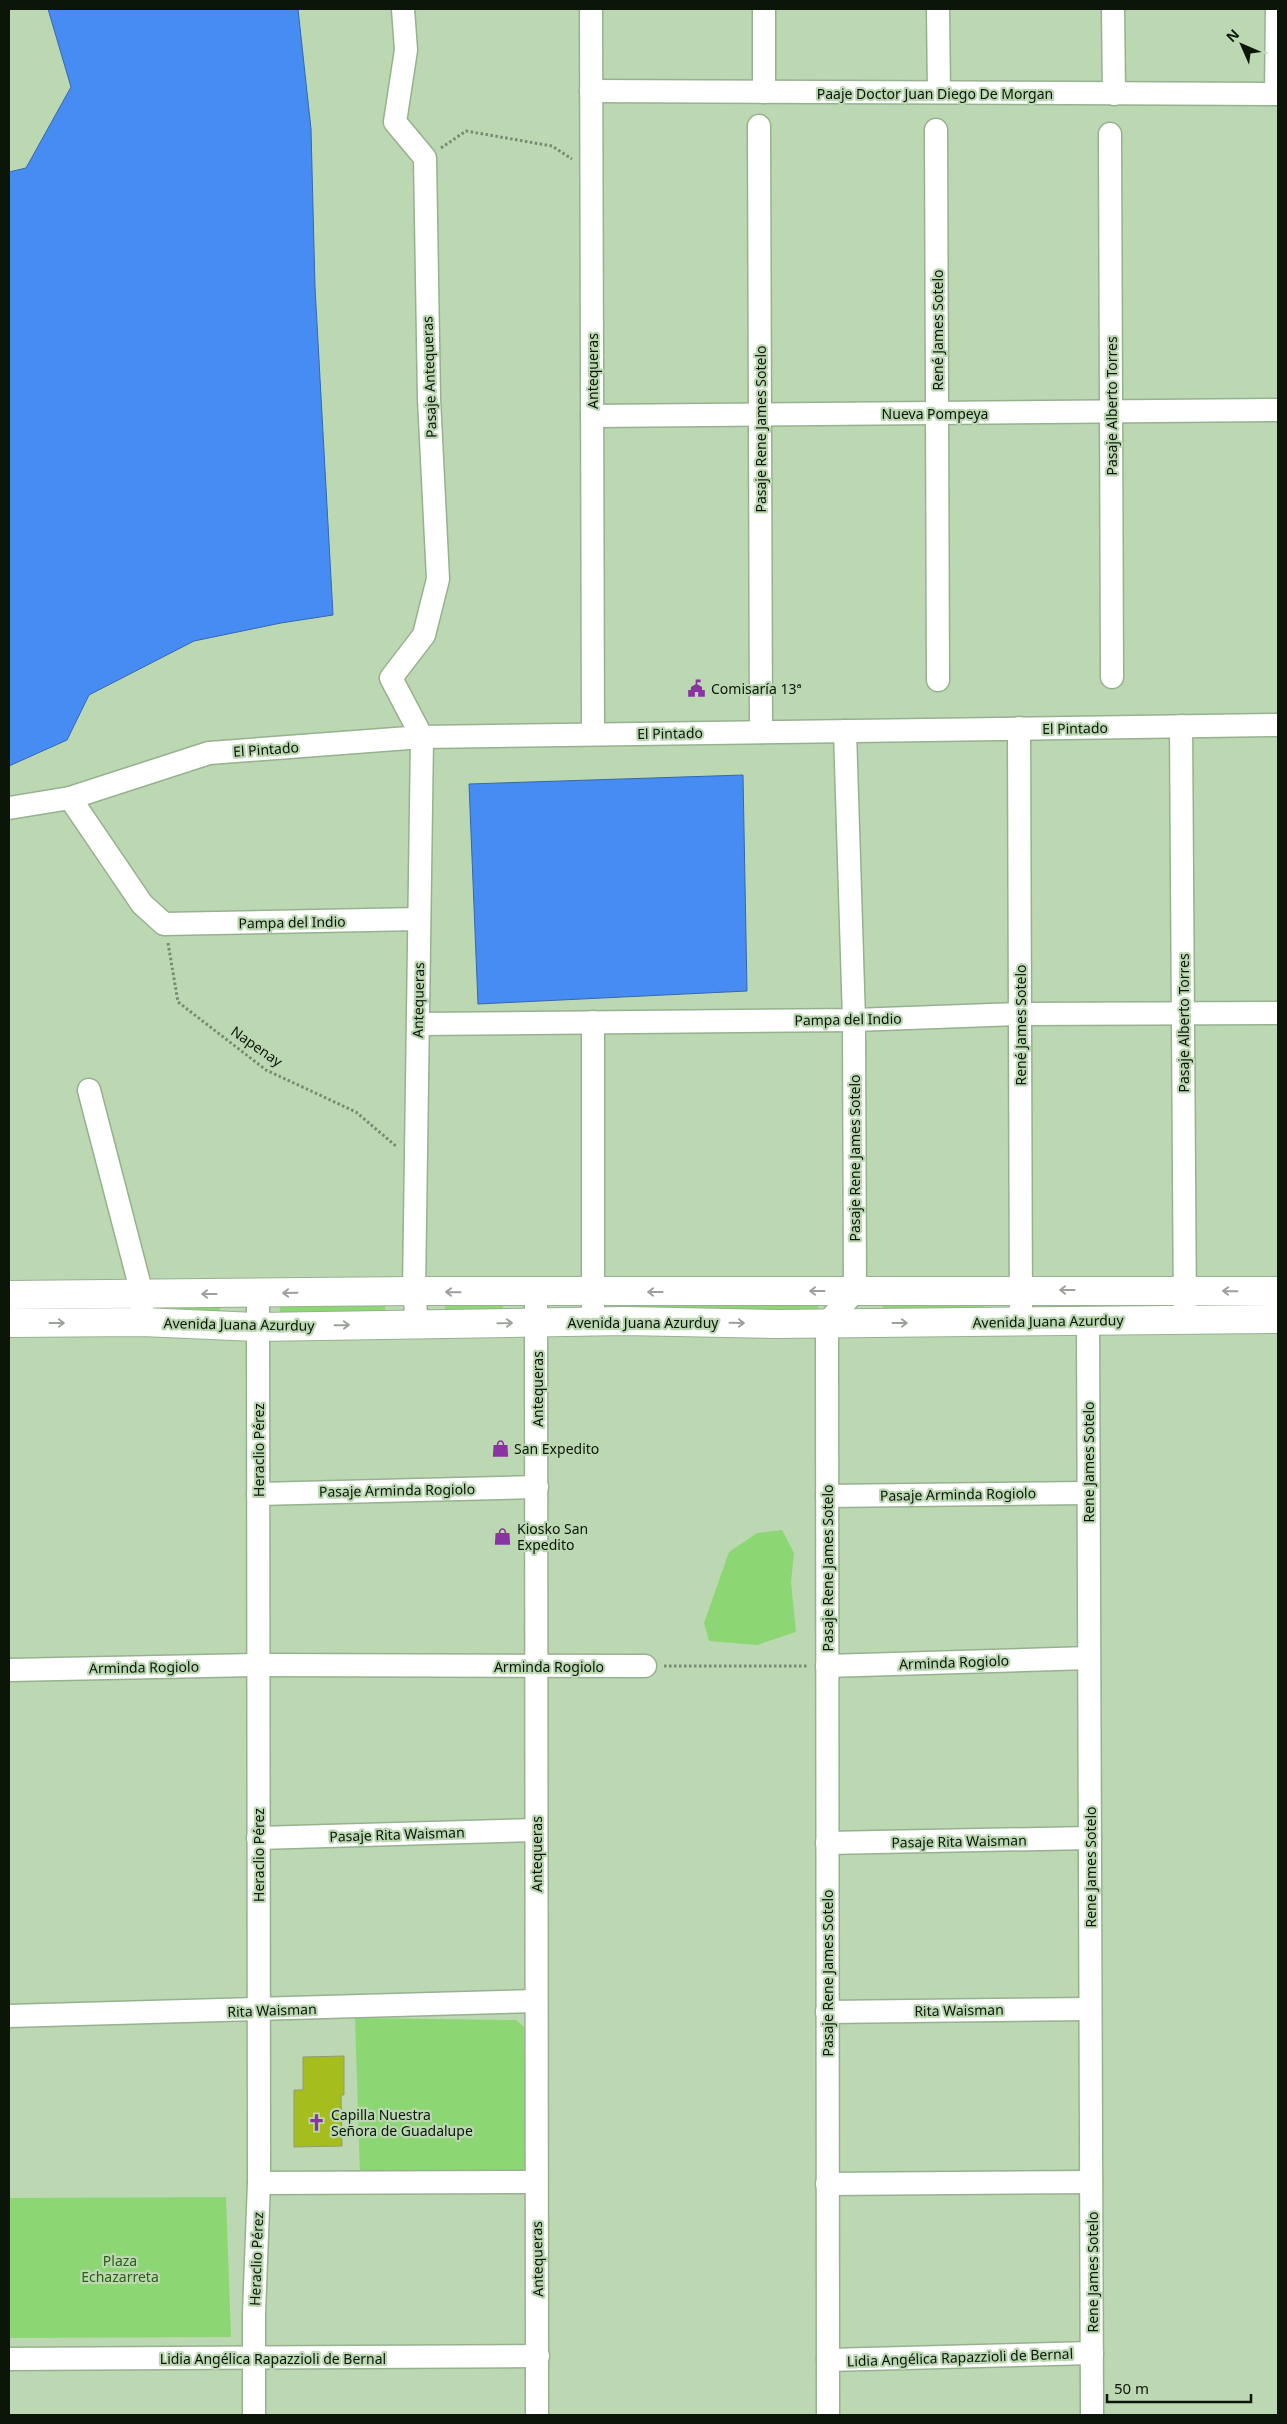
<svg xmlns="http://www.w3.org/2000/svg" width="1287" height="2424" font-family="'Noto Sans',sans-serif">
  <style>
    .green { fill: #8dd674 }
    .water { fill: #478cf3; stroke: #3568ac }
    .building { fill: #a6bd1e; stroke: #929b73 }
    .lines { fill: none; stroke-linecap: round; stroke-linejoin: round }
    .street-casing { stroke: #96b18e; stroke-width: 25 }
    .secondary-casing { stroke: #96b18e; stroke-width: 30 }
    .path { stroke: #778b70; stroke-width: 3; stroke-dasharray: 2.5 2.5; stroke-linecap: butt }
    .street { stroke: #fff; stroke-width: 22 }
    .secondary { stroke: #fff; stroke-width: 28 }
    .oneway { stroke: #9da19c }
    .labels { text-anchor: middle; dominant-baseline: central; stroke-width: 4.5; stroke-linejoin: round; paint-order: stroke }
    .street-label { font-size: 14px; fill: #0b1508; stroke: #bcd8b3 }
    .poi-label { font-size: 14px; fill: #0b1508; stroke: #bcd8b3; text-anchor: start }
    .park-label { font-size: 14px; fill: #2a5e13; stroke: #bcd8b3 }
  </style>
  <rect width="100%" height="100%" fill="#bcd8b3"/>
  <g class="green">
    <polygon points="1047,1303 1151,1303 1151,1312 1047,1311"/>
    <polygon points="385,1304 385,1313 280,1314 280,1305"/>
    <polygon points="445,1304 503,1305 503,1313 445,1312"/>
    <polygon points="628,1304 818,1305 818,1312 627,1311"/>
    <polygon points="883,1304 984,1305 984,1313 883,1311"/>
    <polygon points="161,1306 220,1307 220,1315 161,1314"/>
    <polygon points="782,1530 794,1553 791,1582 796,1632 757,1645 709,1641 704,1623 729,1552 757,1533"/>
    <polygon points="355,2018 516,2020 524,2027 528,2165 518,2175 360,2175"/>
    <polygon points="226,2197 231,2337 9,2338 9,2198"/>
  </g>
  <g class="water">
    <polygon points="48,9 298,9 311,129 315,287 333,615 281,623 194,641 89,695 67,740 9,766 9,172 26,168 71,87"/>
    <polygon points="743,775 747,991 478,1004 469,784"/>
  </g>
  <polygon class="building" points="344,2056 344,2095 341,2095 342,2146 294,2147 294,2090 303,2090 303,2057"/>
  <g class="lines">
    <defs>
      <g id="street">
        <polyline points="403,9 406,50 395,122 425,158 429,399 438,579 424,635 391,678 422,737 414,1291 417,1324"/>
        <polyline points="591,9 593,734"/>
        <polyline points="938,9 939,92"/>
        <polyline points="1113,9 1114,94"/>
        <polyline points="591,91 1278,94"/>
        <polyline points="764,92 764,9"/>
        <polyline points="1276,94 1277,9"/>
        <polyline points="759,126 761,732"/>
        <polyline points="936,130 938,680"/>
        <polyline points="1110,134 1112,677"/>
        <polyline points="592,416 1278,410"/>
        <polyline points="1181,726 1185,1320"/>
        <polyline points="1019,728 1021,1322"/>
        <polyline points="70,798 142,904 164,924 419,919"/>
        <polyline points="9,808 70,798 209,753 422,737 1278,725"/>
        <polyline points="418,1024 854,1020 1020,1014 1278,1013"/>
        <polyline points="89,1090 142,1294 142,1309"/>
        <polyline points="536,1293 537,2415"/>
        <polyline points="1088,1319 1092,2415"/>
        <polyline points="593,1321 593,1022"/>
        <polyline points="258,1494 537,1487"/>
        <polyline points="827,1496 1088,1493"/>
        <polyline points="827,1666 1089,1658"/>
        <polyline points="9,1670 258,1665 645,1666"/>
        <polyline points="258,1838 536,1830"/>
        <polyline points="827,1843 1090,1838"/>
        <polyline points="827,2012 1090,2009"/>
        <polyline points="9,2016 536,2001"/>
        <polyline points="259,2183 536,2182"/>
        <polyline points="827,2184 1091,2182"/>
        <polyline points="9,2359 538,2356"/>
        <polyline points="828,2360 1092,2353"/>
        <polyline points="254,2415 254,2313 259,2183 258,1294"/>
        <polyline points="828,2415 827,1323 855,1291 854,1020 845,731"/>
      </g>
      <g id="secondary">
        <polyline points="9,1295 414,1291 1278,1291"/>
        <polyline points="9,1323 142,1322 258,1327 625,1321 778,1324 1278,1319"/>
      </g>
    </defs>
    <use href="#street" class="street-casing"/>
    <use href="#secondary" class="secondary-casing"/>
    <g class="path">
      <polyline points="441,148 466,131 552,146 572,159"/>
      <polyline points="168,943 178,1002 266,1070 356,1112 397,1147"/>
      <polyline points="664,1666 807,1666"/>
    </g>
    <use href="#street" class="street"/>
    <use href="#secondary" class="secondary"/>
  </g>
  <defs><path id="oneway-shaft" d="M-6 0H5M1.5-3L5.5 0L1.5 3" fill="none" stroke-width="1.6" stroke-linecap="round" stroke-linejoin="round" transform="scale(1.25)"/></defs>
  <g class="oneway">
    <use href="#oneway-shaft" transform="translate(1067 1290) rotate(180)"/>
    <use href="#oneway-shaft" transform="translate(817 1291) rotate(180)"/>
    <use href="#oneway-shaft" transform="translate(1230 1291) rotate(-179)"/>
    <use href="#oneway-shaft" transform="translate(453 1292) rotate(-179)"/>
    <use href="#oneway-shaft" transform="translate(655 1292) rotate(180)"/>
    <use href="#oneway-shaft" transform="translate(290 1293) rotate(179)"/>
    <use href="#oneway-shaft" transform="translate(209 1294) rotate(-180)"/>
    <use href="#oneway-shaft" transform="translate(57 1323)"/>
    <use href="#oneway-shaft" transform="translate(505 1323) rotate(-1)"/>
    <use href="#oneway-shaft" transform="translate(737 1323) rotate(1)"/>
    <use href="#oneway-shaft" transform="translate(900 1323)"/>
    <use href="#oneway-shaft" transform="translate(342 1325) rotate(-1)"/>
  </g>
  <defs>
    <symbol id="civic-bare" viewBox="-9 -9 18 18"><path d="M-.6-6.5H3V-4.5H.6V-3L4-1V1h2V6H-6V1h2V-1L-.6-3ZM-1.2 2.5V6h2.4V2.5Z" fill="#8a34a2" stroke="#bcd8b3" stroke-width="2.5" paint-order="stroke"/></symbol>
    <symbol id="shop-bare" viewBox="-9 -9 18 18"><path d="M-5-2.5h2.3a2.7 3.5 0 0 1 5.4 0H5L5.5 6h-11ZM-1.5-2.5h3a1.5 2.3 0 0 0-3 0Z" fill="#8a34a2" stroke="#bcd8b3" stroke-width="2.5" paint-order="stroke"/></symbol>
    <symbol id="church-bare" viewBox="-9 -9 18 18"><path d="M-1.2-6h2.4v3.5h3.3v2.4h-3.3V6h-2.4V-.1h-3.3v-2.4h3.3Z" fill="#8a34a2" stroke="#bcd8b3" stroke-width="2.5" paint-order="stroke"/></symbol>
  </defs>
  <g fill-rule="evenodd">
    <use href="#civic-bare" x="684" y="676" width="25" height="25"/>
    <use href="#shop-bare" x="488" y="1436" width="25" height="25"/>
    <use href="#shop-bare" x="490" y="1524" width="25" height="25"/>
    <use href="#church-bare" x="304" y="2110" width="25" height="25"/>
  </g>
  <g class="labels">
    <g class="street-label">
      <text x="935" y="93">Paaje Doctor Juan Diego De Morgan</text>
      <text transform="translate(937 330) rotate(-90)">René James Sotelo</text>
      <text transform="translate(592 371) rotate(-90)">Antequeras</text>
      <text transform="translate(429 377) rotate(-92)">Pasaje Antequeras</text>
      <text transform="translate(1111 406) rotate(-90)">Pasaje Alberto Torres</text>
      <text x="935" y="413">Nueva Pompeya</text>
      <text transform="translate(760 429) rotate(-90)">Pasaje Rene James Sotelo</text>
      <text transform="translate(1075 728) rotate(-1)">El Pintado</text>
      <text transform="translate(670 733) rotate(-1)">El Pintado</text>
      <text transform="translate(266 749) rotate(-4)">El Pintado</text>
      <text transform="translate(292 922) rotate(-1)">Pampa del Indio</text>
      <text transform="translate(418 1000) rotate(-89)">Antequeras</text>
      <text transform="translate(848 1019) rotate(-1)">Pampa del Indio</text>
      <text transform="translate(1183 1023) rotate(-90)">Pasaje Alberto Torres</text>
      <text transform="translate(1020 1025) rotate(-90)">René James Sotelo</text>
      <text transform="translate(257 1046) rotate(35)">Napenay</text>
      <text transform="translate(854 1158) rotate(-90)">Pasaje Rene James Sotelo</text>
      <text transform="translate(1048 1321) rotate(-1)">Avenida Juana Azurduy</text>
      <text x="643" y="1322">Avenida Juana Azurduy</text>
      <text transform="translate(239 1324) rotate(1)">Avenida Juana Azurduy</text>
      <text transform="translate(537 1389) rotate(-90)">Antequeras</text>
      <text transform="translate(258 1450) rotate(-90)">Heraclio Pérez</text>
      <text transform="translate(1088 1462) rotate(-90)">Rene James Sotelo</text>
      <text transform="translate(397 1490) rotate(-1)">Pasaje Arminda Rogiolo</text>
      <text transform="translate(958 1494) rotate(-1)">Pasaje Arminda Rogiolo</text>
      <text transform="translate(827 1568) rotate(-90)">Pasaje Rene James Sotelo</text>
      <text transform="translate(954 1662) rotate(-2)">Arminda Rogiolo</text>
      <text x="549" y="1666">Arminda Rogiolo</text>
      <text transform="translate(144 1667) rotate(-1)">Arminda Rogiolo</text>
      <text transform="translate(397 1834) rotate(-2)">Pasaje Rita Waisman</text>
      <text transform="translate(959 1841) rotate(-1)">Pasaje Rita Waisman</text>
      <text transform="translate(536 1854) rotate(-90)">Antequeras</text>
      <text transform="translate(258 1855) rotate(-90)">Heraclio Pérez</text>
      <text transform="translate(1090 1867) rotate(-90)">Rene James Sotelo</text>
      <text transform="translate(827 1973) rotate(-90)">Pasaje Rene James Sotelo</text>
      <text transform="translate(272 2010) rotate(-2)">Rita Waisman</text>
      <text transform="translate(959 2010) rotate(-1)">Rita Waisman</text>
      <text transform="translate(256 2259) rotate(-88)">Heraclio Pérez</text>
      <text transform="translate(537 2259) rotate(-91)">Antequeras</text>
      <text transform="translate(1092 2272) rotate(-90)">Rene James Sotelo</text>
      <text transform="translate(960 2357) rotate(-2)">Lidia Angélica Rapazzioli de Bernal</text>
      <text x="273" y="2358">Lidia Angélica Rapazzioli de Bernal</text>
    </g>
    <g class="poi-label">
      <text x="711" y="688">Comisaría 13ª</text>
      <text x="514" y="1448">San Expedito</text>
      <text x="517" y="1528">Kiosko San<tspan x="517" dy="16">Expedito</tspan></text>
      <text x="331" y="2114">Capilla Nuestra<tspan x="331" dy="16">Señora de Guadalupe</tspan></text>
    </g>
    <g class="park-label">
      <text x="120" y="2260">Plaza<tspan x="120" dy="16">Echazarreta</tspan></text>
    </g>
  </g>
  <rect width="1287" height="2424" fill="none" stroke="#0b1508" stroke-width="20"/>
  <g transform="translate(1242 45) rotate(315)" stroke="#bcd8b3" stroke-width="4" paint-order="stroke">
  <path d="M0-4L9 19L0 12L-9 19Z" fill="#0b1508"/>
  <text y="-8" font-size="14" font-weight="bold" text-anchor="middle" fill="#0b1508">N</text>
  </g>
  <path d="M1107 2394v8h144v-8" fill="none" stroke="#0b1508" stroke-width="2.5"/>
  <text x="1114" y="2394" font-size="15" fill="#0b1508" stroke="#bcd8b3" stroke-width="4" paint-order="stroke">50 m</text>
</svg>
